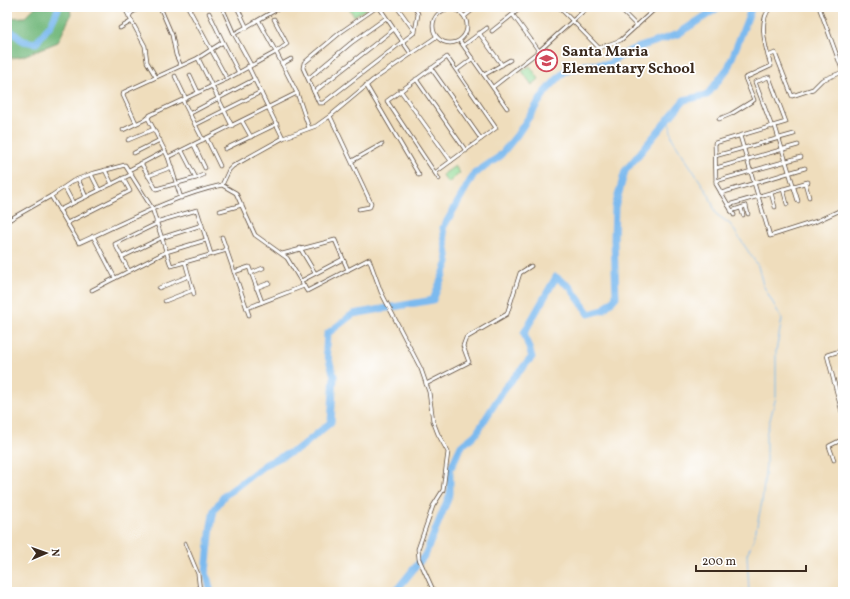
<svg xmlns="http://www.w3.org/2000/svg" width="850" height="599" font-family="Vollkorn,serif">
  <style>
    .green { fill: #91d994; stroke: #668259 }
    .forest { fill: #74b97e; stroke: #58724e }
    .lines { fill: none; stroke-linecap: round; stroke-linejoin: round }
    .stream { stroke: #7bbaef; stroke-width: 1 }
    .river { stroke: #7bbaef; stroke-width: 7 }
    .minor-casing { stroke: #564536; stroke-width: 4.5 }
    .minor { stroke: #fff; stroke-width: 3 }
    .labels { text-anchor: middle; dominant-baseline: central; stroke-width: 3.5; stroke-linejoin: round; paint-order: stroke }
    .poi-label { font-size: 15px; font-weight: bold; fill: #3b2a1e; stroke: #fff; text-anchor: start }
  </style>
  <rect width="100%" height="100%" fill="#fff"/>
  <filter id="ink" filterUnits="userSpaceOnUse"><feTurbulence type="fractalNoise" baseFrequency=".025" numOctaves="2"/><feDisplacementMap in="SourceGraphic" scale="8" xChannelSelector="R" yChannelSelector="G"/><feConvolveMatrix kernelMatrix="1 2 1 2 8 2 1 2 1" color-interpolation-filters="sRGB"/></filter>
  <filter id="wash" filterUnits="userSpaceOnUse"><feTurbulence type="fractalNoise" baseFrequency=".012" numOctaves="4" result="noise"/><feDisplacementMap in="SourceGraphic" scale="16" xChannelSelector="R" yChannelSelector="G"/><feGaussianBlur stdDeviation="0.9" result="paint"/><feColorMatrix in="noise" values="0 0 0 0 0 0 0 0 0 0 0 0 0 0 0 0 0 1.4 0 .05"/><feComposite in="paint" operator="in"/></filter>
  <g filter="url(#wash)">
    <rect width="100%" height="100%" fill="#efddbc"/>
    <g class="green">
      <polygon points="348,7 369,7 354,16"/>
      <polygon points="530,66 539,79 532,85 522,71"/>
      <polygon points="455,166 460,173 448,183 442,175"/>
    </g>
    <polygon class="forest" points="35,7 70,7 71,15 58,42 23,56 7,59 7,18 25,17"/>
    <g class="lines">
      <polyline class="stream" points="669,119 672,138 709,195 716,214 730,224 758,266 763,285 782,319 776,351 776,397 766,435 766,464 762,502 754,539 747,554 749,592"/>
      <g class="river">
        <polyline points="7,28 23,41 36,43 51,24 59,7"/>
        <polyline points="211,592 206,572 211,526 214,510 224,496 266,464 300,448 331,422 334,376 326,350 327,334 353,314 433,300 448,262 443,228 474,174 499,157 517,135 546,91 564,72 585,65 608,64 631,50 678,34 719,7"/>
        <polyline points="395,592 425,555 450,494 450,470 461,446 476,434 504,389 532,357 524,333 556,277 570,287 589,314 603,310 616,297 614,240 615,207 625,171 684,100 707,95 728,68 752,7"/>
      </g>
    </g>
  </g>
  <g filter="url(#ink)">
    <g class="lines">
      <defs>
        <g id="minor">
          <polyline points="124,7 145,46 147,62 156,77"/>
          <polyline points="160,7 172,35 176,55 180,64"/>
          <polyline points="188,7 227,79"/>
          <polyline points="222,7 234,34"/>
          <polyline points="237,7 247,28"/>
          <polyline points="377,7 341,32 304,63 303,68 319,103 323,103 415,32 418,14 415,7"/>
          <polyline points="379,7 411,54"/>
          <polyline points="397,7 415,32"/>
          <polyline points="559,7 599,48 621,40 657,7"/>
          <polyline points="618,7 637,26"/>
          <polyline points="819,7 843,72"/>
          <circle cx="450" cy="26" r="17"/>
          <polyline points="209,13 223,42"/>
          <polyline points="513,15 539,51"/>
          <polyline points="465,16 476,7"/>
          <polyline points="129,17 131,13 141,7"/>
          <polyline points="259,21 276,52 287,44 274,19"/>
          <polyline points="120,28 132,21"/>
          <polyline points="492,31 522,7"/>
          <polyline points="479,33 502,65"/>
          <polyline points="460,41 507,108"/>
          <polyline points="464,45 487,28"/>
          <path d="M768 56C764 41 759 19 771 7"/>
          <polyline points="198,58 232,126"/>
          <polyline points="282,64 291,59"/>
          <polyline points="251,65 234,34 281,7"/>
          <polyline points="248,66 283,138"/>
          <polyline points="431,68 481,139"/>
          <polyline points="457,70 473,58"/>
          <polyline points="190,75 198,92"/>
          <polyline points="484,75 510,60"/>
          <polyline points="175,76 186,99"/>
          <polyline points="309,78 351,43 386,18"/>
          <polyline points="416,79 466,151"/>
          <polyline points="366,85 419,175"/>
          <polyline points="493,87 539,51 588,7"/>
          <polyline points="400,90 451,161"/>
          <polyline points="314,92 394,29"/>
          <polyline points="183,101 203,140"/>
          <polyline points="189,114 255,79"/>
          <polyline points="330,116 371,203 370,207 359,209"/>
          <polyline points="719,119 731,114 754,100 745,78 771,66 768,56 775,53 792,96 813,89 822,80 843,72"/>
          <polyline points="242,121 251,137"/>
          <polyline points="136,123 123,95 124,92 198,58 223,42 239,73"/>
          <polyline points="195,125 261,92"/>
          <polyline points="775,126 798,201"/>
          <polyline points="123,130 148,118"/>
          <polyline points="740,136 770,236 817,221 843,209"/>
          <polyline points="207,139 220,166"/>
          <polyline points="128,140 154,129"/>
          <polyline points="194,145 205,168"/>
          <polyline points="225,149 277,124"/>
          <polyline points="134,153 160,140"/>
          <polyline points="715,156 794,134"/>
          <polyline points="168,157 297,93"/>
          <polyline points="352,161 382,144"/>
          <polyline points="141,163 156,189 196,178 182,151"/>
          <polyline points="716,168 798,145"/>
          <polyline points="105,170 112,184"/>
          <polyline points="129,170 165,151"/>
          <polyline points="436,172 496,128 447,57 387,101 439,179"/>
          <polyline points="91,174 99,190"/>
          <polyline points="148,176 172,167"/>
          <polyline points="196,178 203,175"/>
          <polyline points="78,179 86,197"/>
          <polyline points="716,181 801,157"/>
          <polyline points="805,183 809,197"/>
          <polyline points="222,185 229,170 233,166 283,138 316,126 330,116 373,80 436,37"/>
          <polyline points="65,188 73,203"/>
          <polyline points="783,189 787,204"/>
          <polyline points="721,193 805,168"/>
          <polyline points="771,193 775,207"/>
          <path d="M51 196 79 243C126 222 172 196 222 185L236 193 255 235 287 258 307 291 369 259 381 292 421 369 429 392 433 421 438 434 448 452 443 490 433 506 418 549 419 559 434 592"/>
          <polyline points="181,198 168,157 148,118 150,115 227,79 276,52 297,93 309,128"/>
          <polyline points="728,205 808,182"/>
          <polyline points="746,206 748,214"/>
          <polyline points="741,208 743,215"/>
          <polyline points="59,210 132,174"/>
          <polyline points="220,211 242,205"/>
          <polyline points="731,211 746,206"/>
          <polyline points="7,214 9,220"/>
          <polyline points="734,215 716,184 715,143 786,122 769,77 755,82 772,127"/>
          <polyline points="7,221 51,196 73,181 91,174 125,165 152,208 171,266 227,250"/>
          <polyline points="156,222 197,210 211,254"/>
          <polyline points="67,223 130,191 123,178"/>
          <polyline points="93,236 115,278"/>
          <polyline points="222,237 249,315"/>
          <polyline points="300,248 315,273"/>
          <polyline points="282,254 335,240 348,270"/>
          <polyline points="122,257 161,238 202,225"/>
          <polyline points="185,262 194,294"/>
          <polyline points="129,271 115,244 156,224"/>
          <polyline points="234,272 249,267 262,302"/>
          <polyline points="251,273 263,268"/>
          <polyline points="301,281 343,259"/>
          <polyline points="159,288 189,276"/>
          <polyline points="256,288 269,283"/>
          <polyline points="92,290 166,252 206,240"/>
          <polyline points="165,301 193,290"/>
          <polyline points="247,308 304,286"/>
          <polyline points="843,350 827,355 843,416"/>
          <polyline points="426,384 469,362 463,346 466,338 507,314 520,273 531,266"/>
          <polyline points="834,460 829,446 843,439"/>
          <polyline points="185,543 198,574 200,592"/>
        </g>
      </defs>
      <use href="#minor" class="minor-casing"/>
      <use href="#minor" class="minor"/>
    </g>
  </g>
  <defs>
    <symbol id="school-ring" viewBox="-11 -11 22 22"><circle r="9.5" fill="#fff" stroke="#d1495b" stroke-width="1.5"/><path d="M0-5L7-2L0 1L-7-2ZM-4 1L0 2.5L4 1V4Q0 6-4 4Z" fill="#d1495b"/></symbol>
  </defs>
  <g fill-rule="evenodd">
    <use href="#school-ring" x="534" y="48" width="25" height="25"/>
  </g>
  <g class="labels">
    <g class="poi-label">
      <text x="562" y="52">Santa Maria<tspan x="562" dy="17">Elementary School</tspan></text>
    </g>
  </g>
  <rect width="850" height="599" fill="none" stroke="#fff" stroke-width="24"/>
  <g transform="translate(46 553) rotate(88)" stroke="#ffffff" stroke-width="3" paint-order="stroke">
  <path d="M0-3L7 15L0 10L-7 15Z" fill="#3b2a1e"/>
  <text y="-6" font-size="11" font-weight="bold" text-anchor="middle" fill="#3b2a1e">N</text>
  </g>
  <path d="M696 565v6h110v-6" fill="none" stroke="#3b2a1e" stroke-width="2"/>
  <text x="702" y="565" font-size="12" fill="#3b2a1e" stroke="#ffffff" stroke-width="3" paint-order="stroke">200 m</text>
</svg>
